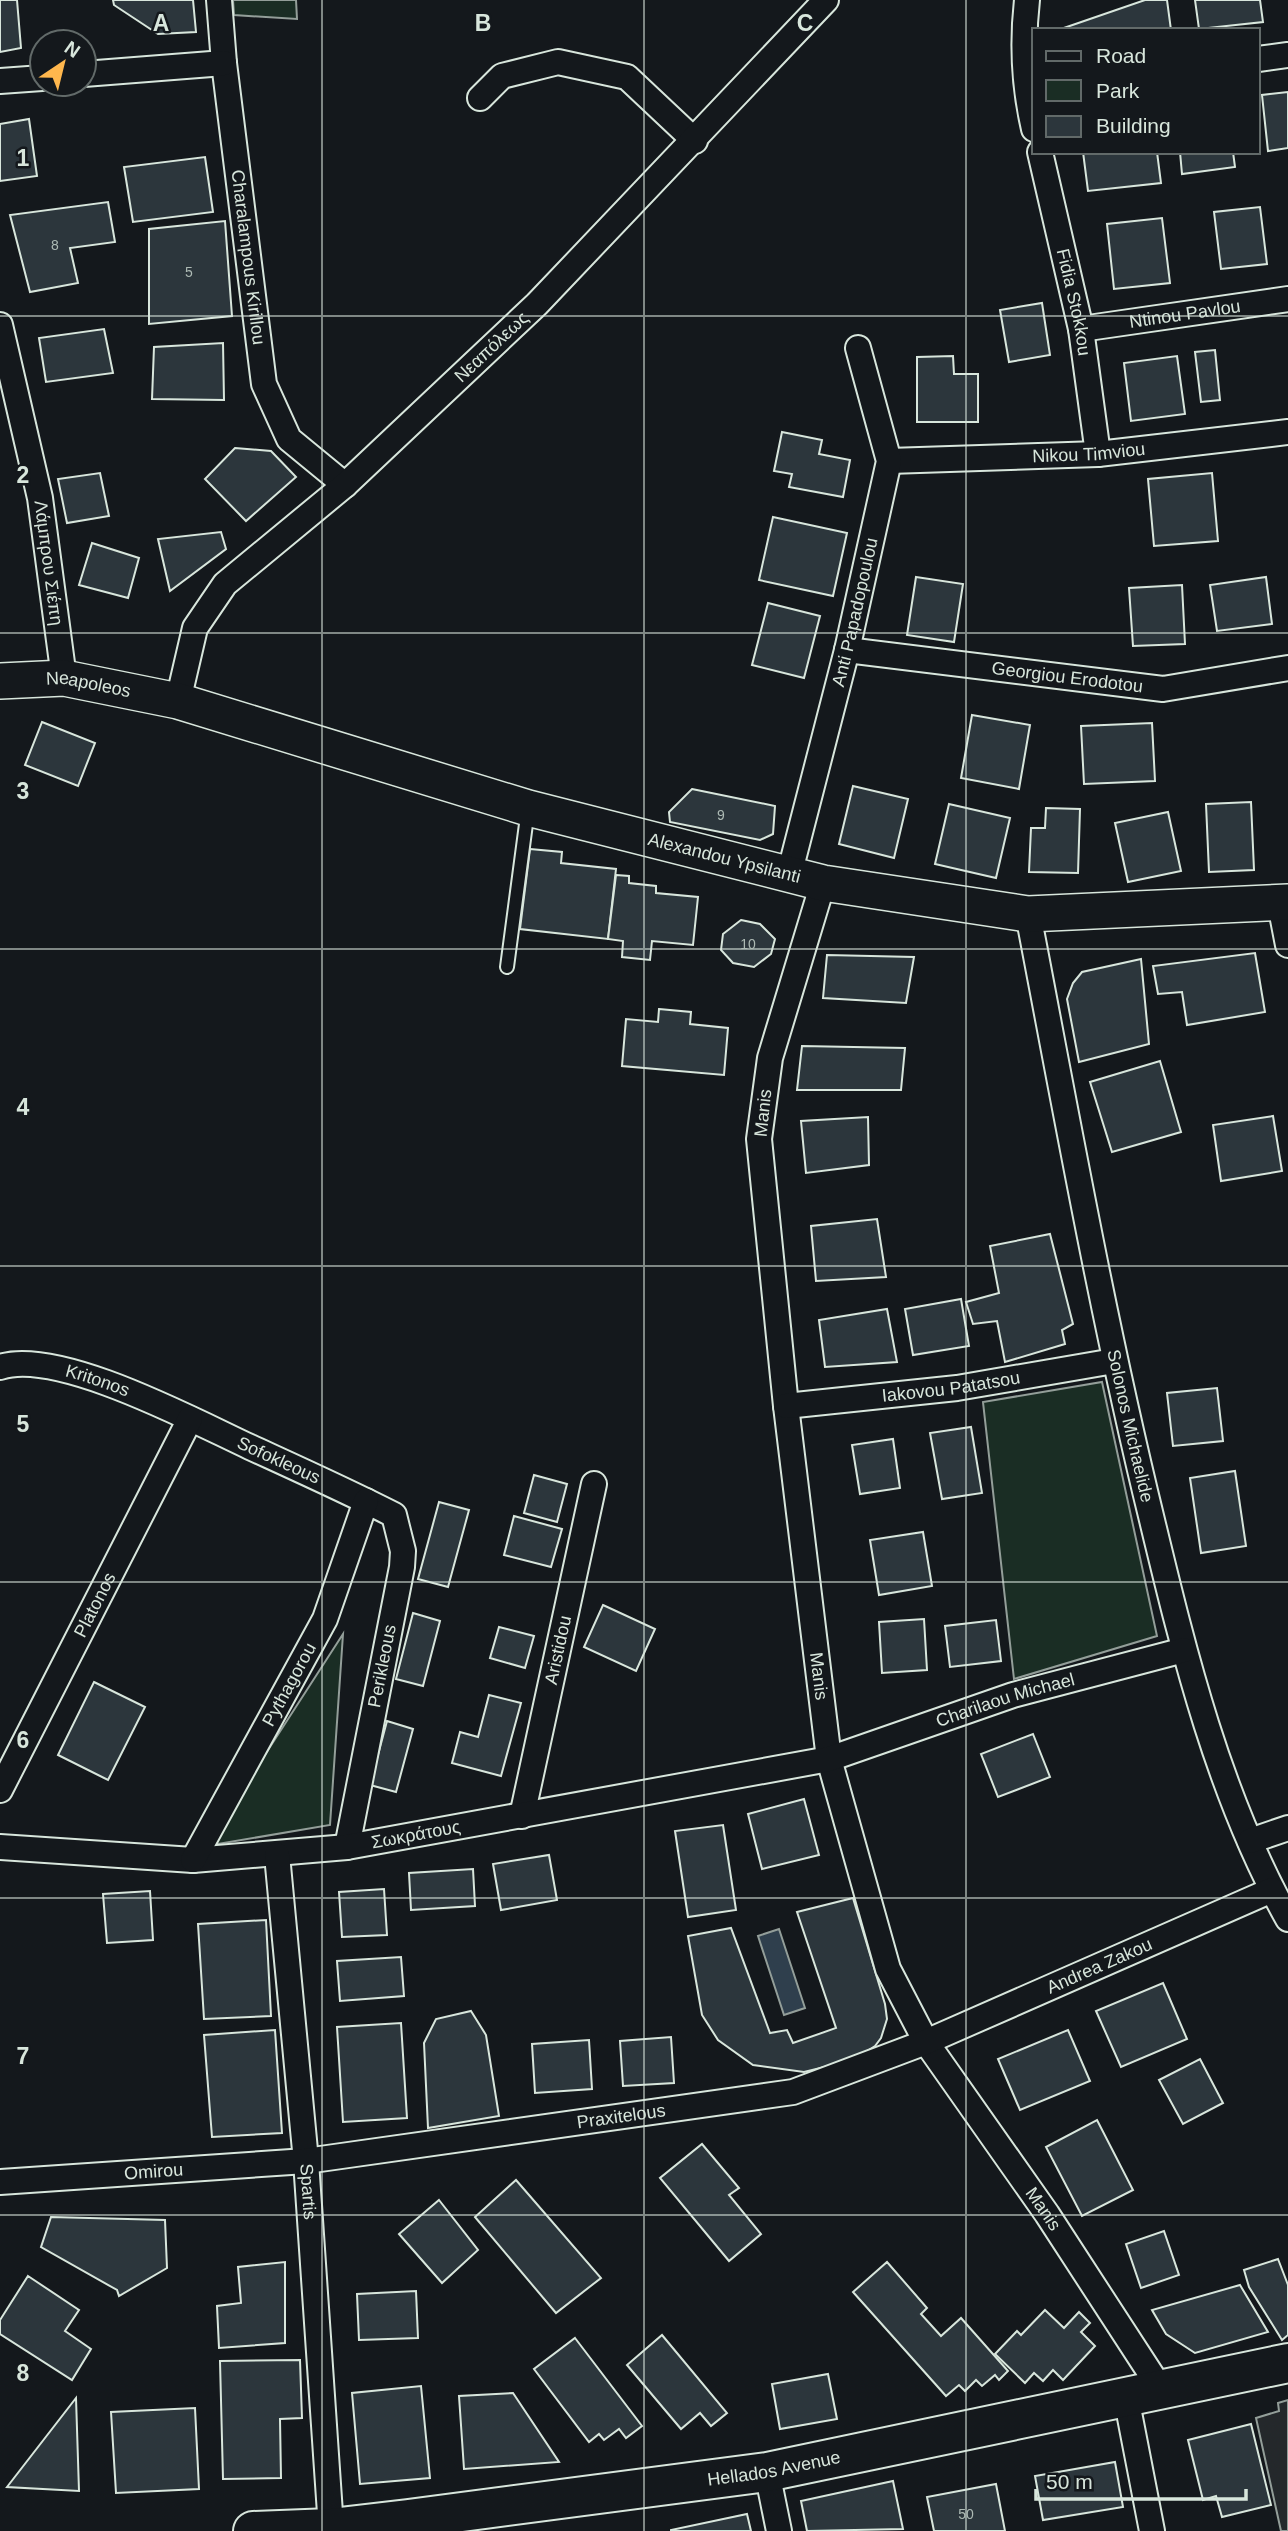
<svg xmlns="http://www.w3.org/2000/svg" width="1288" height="2531" font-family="Helvetica,sans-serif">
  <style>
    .green { fill: #1a2d24; stroke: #939e99; stroke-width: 2 }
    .parking { fill: #24282b; stroke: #939e99; stroke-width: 2 }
    .water { fill: #2f3f4d; stroke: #939e99; stroke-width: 2 }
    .building { fill: #2c363c; stroke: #d8e6dc; stroke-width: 2 }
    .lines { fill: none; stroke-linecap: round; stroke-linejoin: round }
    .lane-casing { stroke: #d8e6dc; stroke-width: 16 }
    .street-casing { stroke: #d8e6dc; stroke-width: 28 }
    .secondary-casing { stroke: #d8e6dc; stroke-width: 38 }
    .primary-casing { stroke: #d8e6dc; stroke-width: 42 }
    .lane { stroke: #14181c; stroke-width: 12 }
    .street { stroke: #14181c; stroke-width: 24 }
    .secondary { stroke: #14181c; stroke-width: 35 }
    .primary { stroke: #14181c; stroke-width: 38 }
    .grid { fill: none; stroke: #d8e6dc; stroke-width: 2; stroke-opacity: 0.55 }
    .labels { text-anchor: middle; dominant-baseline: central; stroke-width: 5; stroke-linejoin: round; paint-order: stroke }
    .number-label { font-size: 14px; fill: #adbab4 }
    .street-label { font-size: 18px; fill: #d8e6dc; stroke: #14181c }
    .grid-label { font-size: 23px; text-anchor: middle; font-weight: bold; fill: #d8e6dc; stroke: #14181c; stroke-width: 5; stroke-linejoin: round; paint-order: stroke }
  </style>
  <rect width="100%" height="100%" fill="#14181c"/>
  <g class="green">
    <polygon points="233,0 296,0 297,19 234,15"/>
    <polygon points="1102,1382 1157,1636 1014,1679 983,1402"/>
    <polygon points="343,1634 330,1825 206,1846"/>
  </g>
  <polygon class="parking" points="1288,2400 1288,2531 1281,2531 1256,2418 1279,2411 1278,2403"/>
  <polygon class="water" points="779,1929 805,2008 784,2015 758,1936"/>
  <g class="building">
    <polygon points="0,0 17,0 21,48 0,52"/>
    <polygon points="113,0 193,0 196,32 158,34 114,5"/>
    <polygon points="1145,0 1167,0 1171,30 1058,30"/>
    <polygon points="1195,0 1260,0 1263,22 1199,29"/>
    <polygon points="1288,92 1288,148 1268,151 1262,95"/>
    <polygon points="29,119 37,176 0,181 0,124"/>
    <polygon points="1083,152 1157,152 1161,183 1088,191"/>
    <polygon points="1180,152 1233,152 1235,167 1182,174"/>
    <polygon points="205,157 213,212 133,222 124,167"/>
    <polygon points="108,202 115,242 70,248 78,283 30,292 10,215"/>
    <polygon points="1260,207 1267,264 1221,269 1214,212"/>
    <polygon points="1162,218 1170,283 1114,289 1107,224"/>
    <polygon points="225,221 232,316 149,324 149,229"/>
    <polygon points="1042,303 1050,355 1009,362 1000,310"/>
    <polygon points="104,329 113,373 46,382 39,338"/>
    <polygon points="223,343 224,400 152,399 154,347"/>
    <polygon points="1215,350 1220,400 1201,402 1195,352"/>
    <polygon points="953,356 954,374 978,374 978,422 917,422 917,357"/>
    <polygon points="1177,356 1185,414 1131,421 1124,363"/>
    <polygon points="782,432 822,440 819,454 850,460 843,497 789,487 792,474 774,471"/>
    <polygon points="235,448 271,451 296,477 246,521 205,479"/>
    <polygon points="100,473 109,516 67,523 58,479"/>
    <polygon points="1212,473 1218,541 1154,546 1148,479"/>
    <polygon points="773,517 847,533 833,596 759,580"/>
    <polygon points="221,532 226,549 170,591 158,539"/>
    <polygon points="92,543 139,558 128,598 79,585"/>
    <polygon points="916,577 963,584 954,642 907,635"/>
    <polygon points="1266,577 1272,624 1217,631 1210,585"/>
    <polygon points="1182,585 1185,644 1133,646 1129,588"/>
    <polygon points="768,603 820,616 804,678 752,665"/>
    <polygon points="972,715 1030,725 1019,789 961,778"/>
    <polygon points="42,722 95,743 78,786 25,765"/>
    <polygon points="1152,723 1155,781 1084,784 1081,726"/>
    <polygon points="853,786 908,799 894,858 839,844"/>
    <polygon points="692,789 775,806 773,834 760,840 670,822 669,812"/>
    <polygon points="1251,802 1254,870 1209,872 1206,804"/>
    <polygon points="949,804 1010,818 996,878 935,864"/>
    <polygon points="1046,808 1080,809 1078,873 1029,872 1031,828 1045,828"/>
    <polygon points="1168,812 1181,871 1128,882 1115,823"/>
    <polygon points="530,849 562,852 561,863 616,869 608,939 520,929"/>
    <polygon points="616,875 629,876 629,883 656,886 656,893 698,897 693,945 652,941 650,960 622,957 623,941 608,939"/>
    <polygon points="741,920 760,924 775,939 771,954 754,967 733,963 721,950 723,934"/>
    <polygon points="1255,953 1265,1012 1187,1025 1182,992 1158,994 1153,966"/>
    <polygon points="827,955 914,957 906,1003 823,998"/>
    <polygon points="1141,959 1149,1044 1079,1062 1067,999 1073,983 1082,972"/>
    <polygon points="659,1009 691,1012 690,1024 728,1028 724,1075 622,1066 626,1019 658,1022"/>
    <polygon points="802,1046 905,1048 901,1090 797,1090"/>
    <polygon points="1160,1061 1181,1132 1112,1152 1090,1082"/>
    <polygon points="1273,1116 1282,1171 1221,1181 1213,1125"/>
    <polygon points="868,1117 869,1165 806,1173 801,1121"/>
    <polygon points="877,1219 886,1277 816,1281 811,1226"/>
    <polygon points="1050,1234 1073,1324 1062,1330 1065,1344 1005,1362 997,1321 973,1324 966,1302 999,1293 990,1246"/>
    <polygon points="961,1299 969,1346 913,1355 905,1309"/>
    <polygon points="887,1309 897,1362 825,1367 819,1320"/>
    <polygon points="1217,1388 1223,1441 1173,1446 1167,1393"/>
    <polygon points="971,1427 982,1493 942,1499 930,1433"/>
    <polygon points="893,1439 900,1488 860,1494 852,1445"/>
    <polygon points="1235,1471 1246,1546 1201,1553 1190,1478"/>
    <polygon points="534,1475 567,1484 557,1522 524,1513"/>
    <polygon points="439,1502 469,1510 448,1587 418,1579"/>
    <polygon points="514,1516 562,1529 551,1567 504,1555"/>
    <polygon points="923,1532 932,1586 879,1595 870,1540"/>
    <polygon points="603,1605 655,1629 636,1671 584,1647"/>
    <polygon points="413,1613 440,1621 423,1686 396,1679"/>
    <polygon points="924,1619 927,1670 882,1673 879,1622"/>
    <polygon points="996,1620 1001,1661 950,1667 945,1626"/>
    <polygon points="499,1627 534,1636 525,1668 490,1658"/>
    <polygon points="94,1682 145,1707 108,1780 58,1755"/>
    <polygon points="489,1695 521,1703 501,1776 452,1763 460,1732 478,1737"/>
    <polygon points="387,1721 413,1729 396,1792 370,1785"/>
    <polygon points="1033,1734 1050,1777 998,1797 981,1754"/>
    <polygon points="804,1799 819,1855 762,1869 748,1814"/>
    <polygon points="723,1825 736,1910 688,1917 675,1831"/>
    <polygon points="549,1855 557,1900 501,1910 493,1864"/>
    <polygon points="473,1869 475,1906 411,1910 409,1873"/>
    <polygon points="384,1889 387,1935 342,1937 339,1892"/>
    <polygon points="150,1891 153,1940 107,1943 103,1894"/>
    <polygon points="853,1898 885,2004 887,2019 881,2038 875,2046 853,2060 804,2072 753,2065 718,2040 702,2015 688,1936 731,1928 770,2033 787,2030 793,2043 836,2028 797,1912"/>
    <polygon points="266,1920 271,2016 204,2019 198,1924"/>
    <polygon points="401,1957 404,1996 340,2001 337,1961"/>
    <polygon points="1163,1983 1187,2039 1121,2067 1096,2011"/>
    <polygon points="471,2011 486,2035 499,2116 428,2128 424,2043 436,2019"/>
    <polygon points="401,2023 407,2118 343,2122 337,2027"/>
    <polygon points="275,2030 282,2133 212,2137 204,2035"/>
    <polygon points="1068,2030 1090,2081 1020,2110 998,2059"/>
    <polygon points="671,2037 674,2083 623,2086 620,2041"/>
    <polygon points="589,2040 592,2089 535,2093 532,2044"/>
    <polygon points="1200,2059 1223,2103 1183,2124 1159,2080"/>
    <polygon points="1097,2120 1133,2190 1082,2216 1046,2147"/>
    <polygon points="702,2144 739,2188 729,2195 761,2234 729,2261 660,2178"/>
    <polygon points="516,2180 601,2278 556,2313 475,2217"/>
    <polygon points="439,2200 478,2250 442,2283 399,2234"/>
    <polygon points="51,2217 165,2220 167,2268 119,2296 117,2290 41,2247"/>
    <polygon points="1164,2231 1179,2275 1141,2288 1126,2244"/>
    <polygon points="1278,2259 1288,2285 1288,2335 1282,2340 1249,2287 1244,2270"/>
    <polygon points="285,2262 285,2343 219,2348 217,2306 241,2303 238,2267"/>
    <polygon points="887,2262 927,2308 921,2314 941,2336 961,2318 1008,2371 999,2380 995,2375 982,2386 976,2380 965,2391 959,2385 946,2396 853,2292"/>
    <polygon points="28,2276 79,2310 65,2331 91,2349 72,2380 0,2334 0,2320"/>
    <polygon points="1240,2285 1268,2332 1195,2353 1166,2334 1152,2310"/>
    <polygon points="416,2291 418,2338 359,2340 357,2294"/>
    <polygon points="1045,2310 1064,2328 1079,2312 1090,2323 1081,2332 1095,2346 1063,2380 1053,2370 1043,2381 1034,2373 1025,2383 995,2354 1017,2331 1021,2335"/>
    <polygon points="662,2335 727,2413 711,2426 700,2413 681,2429 627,2365"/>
    <polygon points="575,2338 642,2426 626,2438 619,2429 604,2440 599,2434 589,2442 534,2369"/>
    <polygon points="300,2360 302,2418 280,2419 281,2478 223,2479 220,2361"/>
    <polygon points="828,2374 837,2419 780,2429 772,2384"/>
    <polygon points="421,2386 430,2478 360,2484 352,2393"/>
    <polygon points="513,2393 559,2462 464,2469 459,2396"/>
    <polygon points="76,2398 79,2491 7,2487"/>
    <polygon points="195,2408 199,2489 116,2493 111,2412"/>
    <polygon points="1251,2424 1271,2505 1222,2517 1216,2496 1203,2500 1188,2440"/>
    <polygon points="1115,2462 1123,2507 1043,2520 1035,2476"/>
    <polygon points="893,2481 903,2529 807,2531 801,2501"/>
    <polygon points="996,2484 1005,2531 934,2531 927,2497"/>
    <polygon points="747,2514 751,2531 671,2531 671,2530"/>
  </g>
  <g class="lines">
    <defs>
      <polyline id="lane" points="507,967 528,809"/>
      <g id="street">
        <path id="s1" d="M219 0 224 63 264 384 289 439 345 485"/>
        <path d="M1027 0C1022 44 1024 86 1034 129"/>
        <polyline points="1258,59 1288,55"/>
        <polyline points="84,74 224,63"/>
        <polyline points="0,81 42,78"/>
        <polyline points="480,98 502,76 558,62 627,77 695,141"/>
        <path id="s2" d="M1040 152 1081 329 1098 454"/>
        <path id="s3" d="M0 325 40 498 64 678"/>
        <path id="s4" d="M1081 329 1288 299"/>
        <path id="s5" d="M889 461 1098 454 1288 432"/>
        <path id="s6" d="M847 650 1163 689 1288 668"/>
        <path id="s7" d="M178 701 195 628 225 584 345 485 537 304 826 0"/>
        <path id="s8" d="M789 875 847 650 889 461 858 348"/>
        <path id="s9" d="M823 883 770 1058 759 1139 786 1406 829 1759 888 1969 926 2042 1047 2214 1162 2391"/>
        <polyline points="1280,904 1288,945"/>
        <path id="s10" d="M1028 914C1067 1117 1103 1320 1152 1520 1185 1657 1219 1796 1288 1919"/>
        <path id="s11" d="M0 1367C58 1348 194 1421 250 1447 298 1469 347 1491 394 1515L403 1551 402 1567 347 1847"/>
        <path id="s12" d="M786 1406 957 1388 1114 1361"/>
        <path id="s13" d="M0 1790 190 1419"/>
        <path id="s14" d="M522 1816 594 1484"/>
        <polyline points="1250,1841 1288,1828"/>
        <path id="s15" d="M0 1847 193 1860 347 1847 829 1759 1013 1695 1184 1650"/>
        <path id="s16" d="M277 1855 306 2161 331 2528"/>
        <path id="s17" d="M193 1860 325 1619 366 1501"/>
        <path id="s18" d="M0 2182 306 2161 793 2092 926 2042 1272 1890"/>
        <polyline points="1126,2397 1152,2531"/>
        <polyline points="767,2472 779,2531"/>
      </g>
      <g id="secondary">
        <path id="s19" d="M0 681 64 678 178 701 528 808 823 883 1028 914 1288 902"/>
      </g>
      <g id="primary">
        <path id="s20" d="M253 2531 331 2528 408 2519 767 2472 1288 2363"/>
      </g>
    </defs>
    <use href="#lane" class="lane-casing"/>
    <use href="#street" class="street-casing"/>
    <use href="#secondary" class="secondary-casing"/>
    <use href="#primary" class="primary-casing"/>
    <use href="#lane" class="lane"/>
    <use href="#street" class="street"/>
    <use href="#secondary" class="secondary"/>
    <use href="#primary" class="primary"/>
  </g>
  <path class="grid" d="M322 0V2531M644 0V2531M966 0V2531M0 316H1288M0 633H1288M0 949H1288M0 1266H1288M0 1582H1288M0 1898H1288M0 2215H1288"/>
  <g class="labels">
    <g class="number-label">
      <text x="55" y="245">8</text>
      <text x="189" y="272">5</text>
      <text x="721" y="815">9</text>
      <text x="748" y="944">10</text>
      <text x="966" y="2514">50</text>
    </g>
    <g class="street-label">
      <text stroke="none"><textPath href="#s1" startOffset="259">Charalampous Kirillou</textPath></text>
      <text stroke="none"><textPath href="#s2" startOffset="154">Fidia Stokkou</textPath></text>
      <text stroke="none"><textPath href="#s4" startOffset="105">Ntinou Pavlou</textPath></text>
      <text stroke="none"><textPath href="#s7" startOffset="485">Νεαπόλεως</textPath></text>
      <text stroke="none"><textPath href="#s5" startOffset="200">Nikou Timviou</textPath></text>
      <text stroke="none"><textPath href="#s3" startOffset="243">Λάμπρου Σιέπη</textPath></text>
      <text stroke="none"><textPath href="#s8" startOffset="271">Anti Papadopoulou</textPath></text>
      <text stroke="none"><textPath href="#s6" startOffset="222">Georgiou Erodotou</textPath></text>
      <text stroke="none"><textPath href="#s19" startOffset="89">Neapoleos</textPath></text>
      <text stroke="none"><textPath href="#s19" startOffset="749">Alexandou Ypsilanti</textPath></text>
      <text transform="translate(763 1113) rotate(-84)">Manis</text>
      <text stroke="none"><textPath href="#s11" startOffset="100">Kritonos</textPath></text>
      <text stroke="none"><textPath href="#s12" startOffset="166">Iakovou Patatsou</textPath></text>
      <text stroke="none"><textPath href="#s10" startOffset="522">Solonos Michaelide</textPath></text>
      <text stroke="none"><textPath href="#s11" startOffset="298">Sofokleous</textPath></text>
      <text stroke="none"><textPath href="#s13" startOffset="208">Platonos</textPath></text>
      <text stroke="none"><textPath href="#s14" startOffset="170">Aristidou</textPath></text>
      <text transform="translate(382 1666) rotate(-79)">Perikleous</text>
      <text stroke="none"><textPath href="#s9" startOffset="805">Manis</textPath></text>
      <text stroke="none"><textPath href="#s17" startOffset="200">Pythagorou</textPath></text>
      <text stroke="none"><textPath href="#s15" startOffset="1024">Charilaou Michael</textPath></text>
      <text stroke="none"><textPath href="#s15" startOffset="418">Σωκράτους</textPath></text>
      <text stroke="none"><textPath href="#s18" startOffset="1130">Andrea Zakou</textPath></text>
      <text stroke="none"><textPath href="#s18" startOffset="625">Praxitelous</textPath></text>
      <text stroke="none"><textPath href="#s18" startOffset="154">Omirou</textPath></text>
      <text stroke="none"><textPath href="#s16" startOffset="338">Spartis</textPath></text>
      <text stroke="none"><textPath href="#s9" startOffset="1393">Manis</textPath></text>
      <text stroke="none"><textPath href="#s20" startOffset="525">Hellados Avenue</textPath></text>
    </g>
  </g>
  <g class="grid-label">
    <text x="161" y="31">A</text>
    <text x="483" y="31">B</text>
    <text x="805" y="31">C</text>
    <text x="23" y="166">1</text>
    <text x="23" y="483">2</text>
    <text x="23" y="799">3</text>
    <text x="23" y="1115">4</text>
    <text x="23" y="1432">5</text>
    <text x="23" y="1748">6</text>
    <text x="23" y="2064">7</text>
    <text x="23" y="2381">8</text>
  </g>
  <rect x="1032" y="28" width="228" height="126" fill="#14181c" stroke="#626a69" stroke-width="2"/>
  <rect x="1046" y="51" width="35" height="10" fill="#14181c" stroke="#626a69" stroke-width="2"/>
  <text x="1096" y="63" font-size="21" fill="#d8e6dc">Road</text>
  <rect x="1046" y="80" width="35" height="21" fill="#1a2d24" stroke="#626a69" stroke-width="2"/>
  <text x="1096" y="98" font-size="21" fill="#d8e6dc">Park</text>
  <rect x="1046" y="116" width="35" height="21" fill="#2c363c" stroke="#626a69" stroke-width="2"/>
  <text x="1096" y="133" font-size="21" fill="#d8e6dc">Building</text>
  <g transform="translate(63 63) rotate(35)"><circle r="33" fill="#14181c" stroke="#626a69" stroke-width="2"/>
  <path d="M0-5L12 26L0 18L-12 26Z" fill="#ffb74d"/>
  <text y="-10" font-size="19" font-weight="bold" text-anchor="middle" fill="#d8e6dc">N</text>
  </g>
  <path d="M1036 2489v10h210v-10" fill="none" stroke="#d8e6dc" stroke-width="3.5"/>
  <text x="1046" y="2489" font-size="21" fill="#d8e6dc" stroke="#14181c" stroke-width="5" paint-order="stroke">50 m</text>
</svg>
